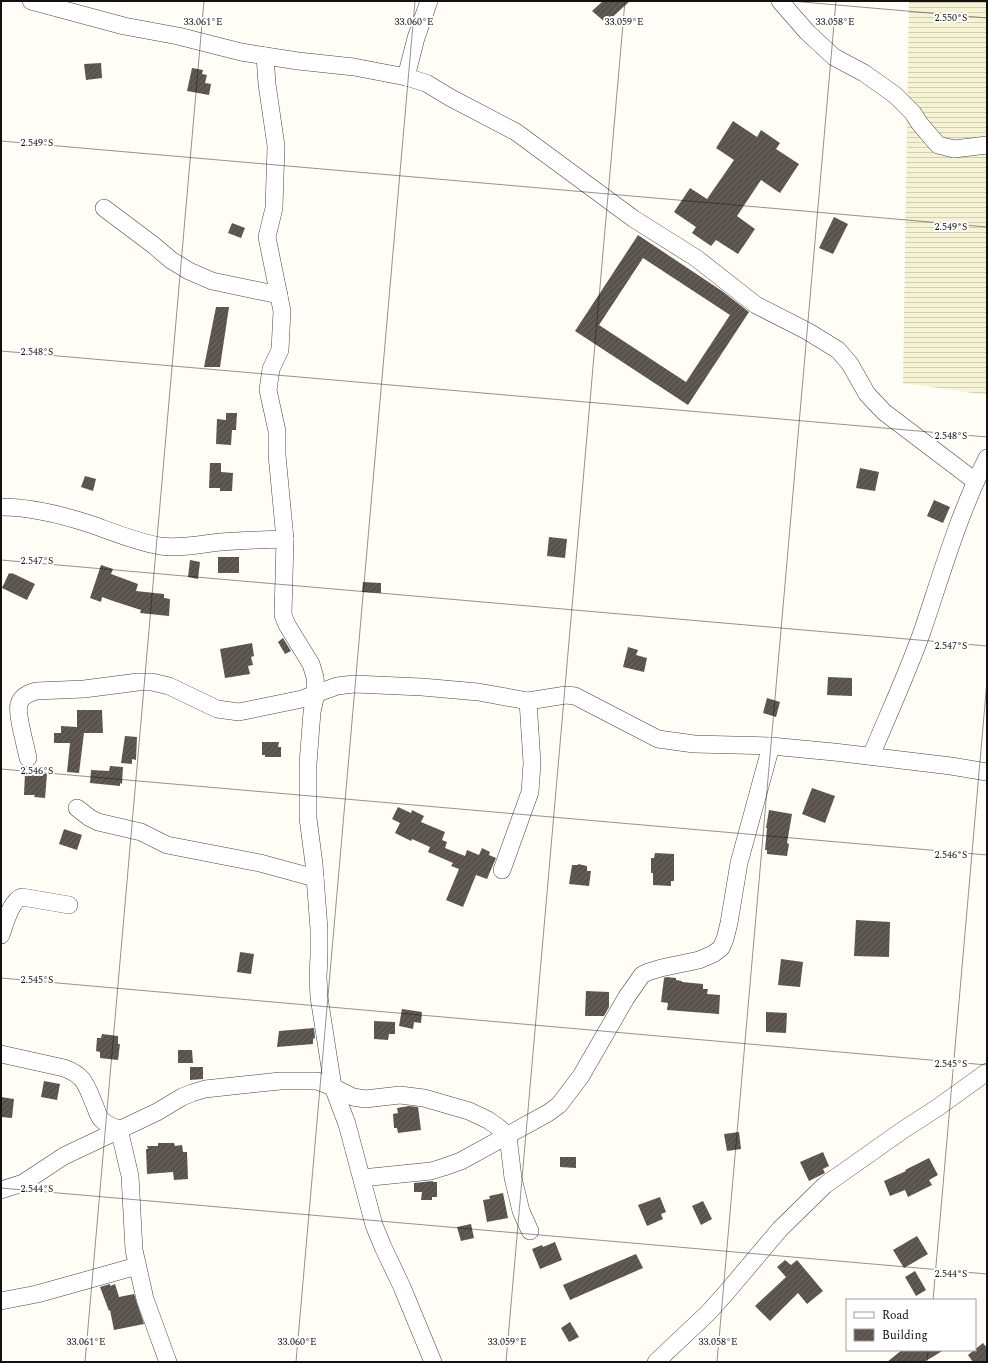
<svg xmlns="http://www.w3.org/2000/svg" width="988" height="1363" font-family="Spectral,serif">
  <style>
    .farmland { fill: url(#farmland-rules) }
    .building { fill: url(#building-hatch); fill-rule: evenodd }
    .lines { fill: none; stroke-linecap: round; stroke-linejoin: round }
    .minor-casing { stroke: #444; stroke-width: 18 }
    .minor { stroke: #fff; stroke-width: 17 }
    .ticks { fill: none; stroke: #111; stroke-width: 1; stroke-opacity: 0.45 }
    .ticks-label { font-size: 10px; text-anchor: middle; fill: #111; stroke: #fff; stroke-width: 4; stroke-linejoin: round; paint-order: stroke }
  </style>
  <defs>
    <pattern id="farmland-rules" width="6" height="5" patternUnits="userSpaceOnUse"><rect width="6" height="5" fill="#f6f3d4"/><path d="M0 2.5h6" fill="none" stroke="#d2cfb5"/></pattern>
    <pattern id="building-hatch" width="6" height="6" patternUnits="userSpaceOnUse"><rect width="6" height="6" fill="#5a524d"/><path d="M-1 1l2-2M0 6l6-6M5 7l2-2" fill="none" stroke="#6d6662"/></pattern>
  </defs>
  <rect width="100%" height="100%" fill="#fffdf5"/>
  <polygon class="farmland" points="909,1 987,1 987,395 903,383"/>
  <g class="building">
    <polygon points="603,1 630,1 606,23 592,11"/>
    <polygon points="101,63 102,78 86,80 84,64"/>
    <polygon points="192,68 203,70 202,74 207,75 205,83 211,84 209,95 187,91"/>
    <polygon points="733,121 757,137 761,130 780,143 776,149 799,164 780,193 761,180 737,216 755,229 738,254 716,240 711,246 692,233 696,227 674,212 690,188 707,199 734,160 716,148"/>
    <polygon points="834,217 848,224 833,254 819,248"/>
    <polygon points="232,223 245,228 241,238 228,233"/>
    <path d="M638 235 722 291 749 312 688 405 575 331ZM643 258 730 315 686 382 599 325Z"/>
    <polygon points="216,307 229,307 220,367 204,367"/>
    <polygon points="226,413 237,413 236,430 232,430 231,445 216,444 217,419 226,420"/>
    <polygon points="210,463 221,463 221,472 233,473 232,491 220,491 220,488 209,488"/>
    <polygon points="860,468 879,472 875,491 856,488"/>
    <polygon points="85,476 96,479 93,491 81,487"/>
    <polygon points="934,500 950,507 943,523 927,516"/>
    <polygon points="549,537 567,539 565,558 547,556"/>
    <rect x="218" y="557" width="21" height="16"/>
    <polygon points="190,560 200,562 198,579 188,577"/>
    <polygon points="101,565 113,569 111,574 138,584 136,591 164,594 164,598 170,599 169,616 140,613 141,610 113,601 102,597 101,602 90,598"/>
    <polygon points="9,573 11,574 12,573 35,584 27,600 2,588"/>
    <polygon points="363,582 381,583 381,593 362,592"/>
    <polygon points="283,638 291,651 285,654 278,642"/>
    <polygon points="252,643 254,656 251,657 253,665 248,666 250,674 225,678 220,649"/>
    <polygon points="628,647 638,650 636,655 647,658 644,672 623,667"/>
    <polygon points="828,677 852,678 852,696 827,695"/>
    <polygon points="767,698 780,702 776,717 763,713"/>
    <polygon points="77,710 102,710 103,733 84,733 79,773 67,772 70,743 54,743 54,733 61,733 61,726 77,727"/>
    <polygon points="125,736 137,737 136,760 132,759 132,764 121,763"/>
    <polygon points="262,742 279,742 278,747 281,747 281,757 265,757 265,755 262,755"/>
    <polygon points="33,766 40,767 40,773 47,774 45,798 34,797 35,795 24,795 25,773 28,773 28,768"/>
    <polygon points="110,766 123,767 122,784 120,783 120,786 90,783 91,770 109,771"/>
    <polygon points="812,788 835,796 825,823 802,814"/>
    <polygon points="398,807 411,813 412,810 424,816 421,822 445,832 442,840 447,842 445,848 465,856 467,850 479,855 482,848 490,852 489,855 496,858 487,879 476,875 463,907 446,900 459,869 451,866 453,863 428,852 430,847 412,839 411,841 395,833 400,823 392,819"/>
    <polygon points="769,810 792,814 787,843 789,844 787,856 767,854 767,850 765,850 767,828 766,828"/>
    <polygon points="64,829 82,835 77,850 59,844"/>
    <polygon points="655,853 674,854 674,881 671,881 671,886 653,885 653,873 651,873 651,858 654,858"/>
    <polygon points="578,864 587,866 587,871 591,871 589,886 569,884 572,865 578,865"/>
    <polygon points="856,920 890,922 889,957 854,956"/>
    <polygon points="240,952 254,954 251,974 237,972"/>
    <polygon points="781,959 803,962 800,987 778,985"/>
    <polygon points="666,977 676,978 676,980 682,981 682,982 703,984 703,989 708,989 707,994 720,995 719,1014 667,1010 668,1003 661,1002 664,978"/>
    <polygon points="586,991 609,992 609,1007 604,1016 585,1016"/>
    <polygon points="402,1009 422,1012 421,1023 414,1022 413,1029 399,1026"/>
    <polygon points="766,1012 787,1013 786,1033 766,1032"/>
    <polygon points="374,1021 395,1022 395,1034 389,1034 388,1040 374,1039"/>
    <polygon points="314,1028 315,1038 313,1039 313,1044 277,1047 279,1031"/>
    <polygon points="102,1034 118,1036 118,1044 120,1044 118,1060 100,1058 100,1052 96,1051 97,1038 101,1038"/>
    <polygon points="178,1050 192,1050 193,1063 178,1063"/>
    <polygon points="190,1067 203,1067 203,1079 190,1080"/>
    <polygon points="44,1081 60,1084 57,1100 41,1097"/>
    <polygon points="1,1097 14,1099 12,1118 1,1117"/>
    <polygon points="409,1106 418,1107 421,1130 398,1133 397,1128 394,1128 393,1114 398,1113 397,1108"/>
    <polygon points="739,1132 741,1149 727,1151 724,1134"/>
    <polygon points="158,1143 174,1143 175,1146 182,1145 183,1152 187,1152 188,1179 174,1180 173,1172 147,1174 146,1149 148,1149 147,1146 158,1146"/>
    <polygon points="823,1152 829,1166 823,1169 825,1173 809,1181 800,1162"/>
    <polygon points="560,1157 576,1157 576,1168 560,1167"/>
    <polygon points="929,1158 938,1175 929,1180 932,1185 908,1197 905,1190 890,1196 884,1181 906,1171 905,1170"/>
    <polygon points="433,1181 433,1182 437,1182 437,1197 432,1197 432,1200 421,1200 422,1192 414,1192 414,1183"/>
    <polygon points="503,1193 508,1218 487,1222 483,1200 490,1199 489,1196"/>
    <polygon points="660,1197 666,1212 661,1214 663,1219 647,1226 638,1205"/>
    <polygon points="703,1201 712,1219 701,1225 692,1206"/>
    <polygon points="471,1224 474,1238 461,1241 457,1227"/>
    <polygon points="917,1236 928,1254 904,1268 893,1250"/>
    <polygon points="555,1242 562,1260 540,1269 532,1249 542,1245 543,1247"/>
    <polygon points="636,1254 643,1268 570,1300 563,1285"/>
    <polygon points="785,1260 791,1265 797,1260 823,1291 807,1304 798,1293 770,1321 755,1306 786,1277 777,1267"/>
    <polygon points="915,1271 926,1290 916,1296 905,1277"/>
    <polygon points="110,1284 110,1286 115,1284 119,1297 134,1294 144,1324 114,1330 110,1310 109,1311 100,1287"/>
    <polygon points="570,1322 579,1337 569,1342 561,1328"/>
    <polygon points="983,1343 987,1348 987,1362 973,1362 968,1355"/>
    <polygon points="902,1350 944,1350 924,1362 887,1362"/>
  </g>
  <g class="lines">
    <defs>
      <g id="minor">
        <polyline points="31,1 124,26 178,36 241,52 298,61 354,67 406,77 426,83 451,98 516,132 634,219 696,258 756,305 807,331 838,350 850,364 867,394 884,412 975,481"/>
        <polyline points="780,1 807,32 834,57 864,73 895,95 913,113 920,124 938,145 954,149 987,145"/>
        <polyline points="265,56 267,84 276,146 274,208 267,237 282,311 280,350 271,369 268,390 277,431 277,455 285,539 283,615 287,625 311,664 315,677 316,694 312,712 308,764 308,818 314,864 319,929 319,955 318,977 319,997 333,1087 353,1097 365,1099 400,1095 424,1098 469,1111 488,1120 498,1127 508,1136 513,1178 521,1211 530,1231"/>
        <polyline points="406,77 416,38 429,1"/>
        <polyline points="104,208 152,244 171,260 189,271 212,281 279,295"/>
        <path d="M1 507C33 507 63 515 93 525 115 533 137 542 160 546 180 549 201 544 221 542 242 540 263 540 285 539"/>
        <path d="M871 756C888 715 907 674 922 632 942 573 959 513 987 458"/>
        <path d="M28 758C26 747 16 713 19 704 21 697 29 693 36 691L84 689 138 682H152L169 686 217 709 239 712 302 699 337 686 354 684 422 687 478 692 528 701 566 695 575 696 658 739 694 744 771 746 834 752 951 766 987 772"/>
        <polyline points="77,808 90,818 98,822 141,832 167,845 260,863 315,878"/>
        <polyline points="502,870 530,792 532,763 528,701"/>
        <path d="M1 935C5 924 11 900 22 897L69 905"/>
        <path d="M1 1054 64 1068C86 1076 86 1086 95 1106 97 1111 98 1116 102 1120 107 1125 113 1127 119 1129L130 1176 134 1250 145 1299 168 1362"/>
        <polyline points="362,1178 431,1171 444,1167 461,1161 548,1113 559,1105 581,1076 626,998 642,975 648,972 661,968 699,960 713,954 721,948 725,939 729,923 739,863 771,746"/>
        <polyline points="1,1190 23,1183 64,1156 157,1112 182,1097 192,1093 205,1089 280,1081 317,1081 333,1087 347,1124 374,1225 383,1247 402,1287 433,1362"/>
        <polyline points="1,1301 37,1294 137,1266"/>
        <polyline points="656,1362 708,1313 726,1293 780,1229 825,1185 903,1130 937,1108 987,1072"/>
      </g>
    </defs>
    <use href="#minor" class="minor-casing"/>
    <use href="#minor" class="minor"/>
  </g>
  <path class="ticks" d="M791 1 987 18M1 141 987 227M1 351 987 437M1 560 987 646M1 769 987 855M1 978 987 1065M1 1188 987 1274M933 1300 987 681M85 1362 204 1M296 1362 415 1M506 1362 625 1M717 1362 836 1M927 1362 928 1350"/>
  <g class="ticks-label">
    <text x="951" y="21">2.550°S</text>
    <text x="203" y="25">33.061°E</text>
    <text x="414" y="25">33.060°E</text>
    <text x="624" y="25">33.059°E</text>
    <text x="835" y="25">33.058°E</text>
    <text x="37" y="146">2.549°S</text>
    <text x="951" y="230">2.549°S</text>
    <text x="37" y="355">2.548°S</text>
    <text x="951" y="439">2.548°S</text>
    <text x="37" y="564">2.547°S</text>
    <text x="951" y="649">2.547°S</text>
    <text x="37" y="774">2.546°S</text>
    <text x="951" y="858">2.546°S</text>
    <text x="37" y="983">2.545°S</text>
    <text x="951" y="1067">2.545°S</text>
    <text x="37" y="1192">2.544°S</text>
    <text x="951" y="1277">2.544°S</text>
    <text x="86" y="1345">33.061°E</text>
    <text x="297" y="1345">33.060°E</text>
    <text x="507" y="1345">33.059°E</text>
    <text x="718" y="1345">33.058°E</text>
  </g>
  <rect width="988" height="1363" fill="none" stroke="#111111" stroke-width="4"/>
  <rect x="846" y="1299" width="130" height="52" fill="#ffffff" stroke="#a0a0a0"/>
  <rect x="854" y="1312" width="20" height="6" fill="#ffffff" stroke="#a0a0a0"/>
  <text x="882" y="1319" font-size="12" fill="#111111">Road</text>
  <rect x="854" y="1329" width="20" height="12" fill="url(#building-hatch)" stroke="#a0a0a0"/>
  <text x="882" y="1339" font-size="12" fill="#111111">Building</text>
</svg>
